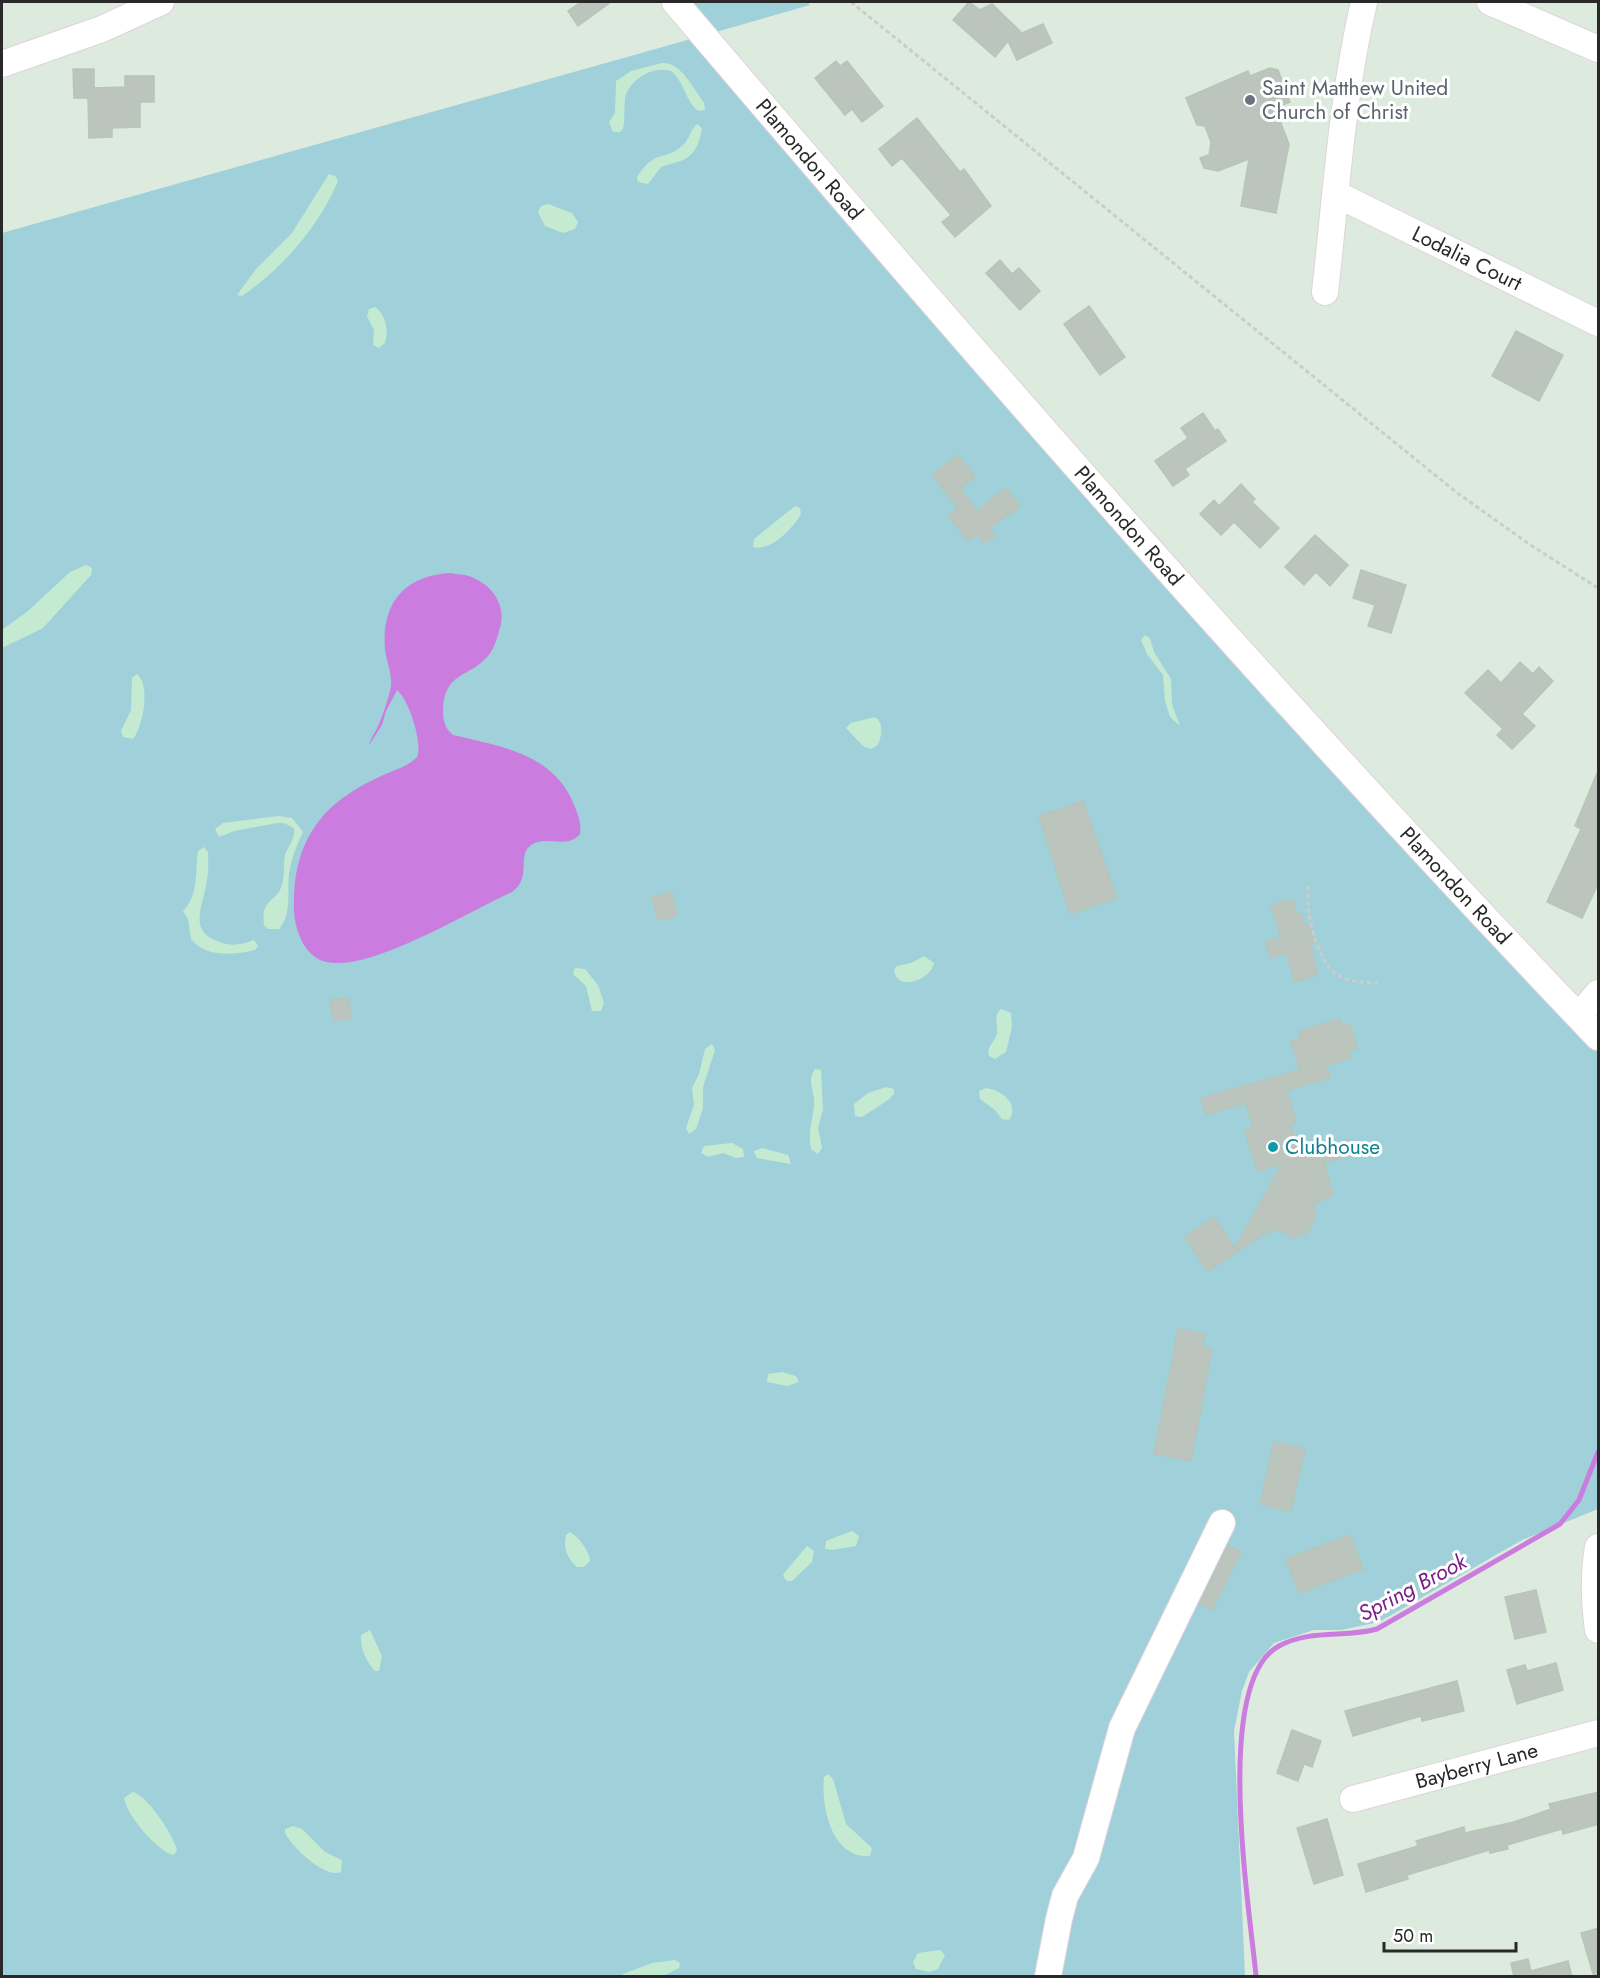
<svg xmlns="http://www.w3.org/2000/svg" width="1600" height="1978" font-family="Jost,sans-serif">
  <style>
    .green { fill: #a0d0da }
    .sand { fill: #c4ebd2 }
    .water { fill: #ca7ddf }
    .lines { fill: none; stroke-linecap: round; stroke-linejoin: round }
    .stream { stroke: #ca7ddf; stroke-width: 5 }
    .building { fill: #bcc5bd; stroke: #b7c5b9; stroke-width: 1.5 }
    .minor-casing { stroke: #e0d3dc; stroke-width: 28 }
    .path { stroke: #ccc; stroke-width: 3; stroke-dasharray: 4.5 3; stroke-linecap: butt }
    .minor { stroke: #fff; stroke-width: 26 }
    .worship-dot { fill: #6b7280; stroke: #fff; stroke-width: 2 }
    .culture-dot { fill: #0f9aa8; stroke: #fff; stroke-width: 2 }
    .labels { text-anchor: middle; dominant-baseline: central; stroke-width: 6; stroke-linejoin: round; paint-order: stroke }
    .worship-label { font-size: 21px; fill: #5b616d; stroke: #fff; text-anchor: start }
    .street-label { font-size: 21px; fill: #292929; stroke: #fff }
    .culture-label { font-size: 21px; fill: #0d838f; stroke: #fff; text-anchor: start }
    .water-label { font-size: 22px; font-style: italic; fill: #7a1d89; stroke: #fff }
  </style>
  <rect width="100%" height="100%" fill="#ddeade"/>
  <g class="green">
    <polygon points="681,2 807,2 810,5 709,34"/>
    <polygon points="691,39 1271,706 1598,1050 1598,1509 1522,1540 1379,1622 1341,1630 1314,1630 1274,1643 1249,1672 1242,1691 1234,1731 1245,1976 2,1976 2,233"/>
  </g>
  <g class="sand">
    <path d="M662 63C681 62 693 88 704 103L705 110 699 111C686 104 685 82 671 71 653 65 628 80 625 99 624 109 625 119 623 129L620 132H613L609 122 615 113 616 81 631 71Z"/>
    <path d="M698 124 702 129C696 160 686 159 661 167L648 184 638 182 637 177C656 148 663 162 682 146 690 140 690 128 698 124Z"/>
    <path d="M329 174 335 176 338 181C320 225 282 269 242 296L237 295 256 269 292 233Z"/>
    <polygon points="548,204 572,213 578,222 575,229 563,233 545,226 538,212 541,206"/>
    <path d="M375 307C386 315 389 331 385 343L379 348 373 345 374 330 367 316 369 309Z"/>
    <path d="M795 506 800 508 801 514C793 528 771 552 753 547L754 539Z"/>
    <polygon points="86,565 92,568 91,575 43,628 2,648 2,630 28,611 70,572"/>
    <polygon points="1145,635 1150,638 1154,652 1171,679 1172,704 1180,726 1170,717 1165,701 1163,675 1147,654 1141,640"/>
    <path d="M137 674C151 685 143 727 133 739L123 737 121 731 131 710 132 678Z"/>
    <path d="M875 717C884 723 882 737 877 746L871 749 863 746 846 728 851 723Z"/>
    <path d="M278 816 292 818 303 832C296 846 292 858 289 873 287 892 292 914 279 929H268L264 925C261 899 274 903 281 888 285 879 283 865 285 855 288 846 296 838 294 828L284 823H278L234 831 219 837 215 829 223 823Z"/>
    <path d="M204 847 208 852C208 861 209 871 207 880 204 904 187 930 217 941 231 947 240 945 254 940L258 946 255 950C234 955 206 958 191 939L188 919 183 911C199 895 195 872 198 851Z"/>
    <path d="M924 956 934 963C932 978 898 994 894 970L897 966 911 963Z"/>
    <polygon points="575,968 585,969 598,985 604,1003 601,1011 592,1011 586,986 573,974"/>
    <path d="M1001 1009 1011 1013 1012 1027 1006 1052 995 1059 989 1056C986 1047 995 1042 997 1033 998 1024 993 1016 1001 1009Z"/>
    <polygon points="712,1044 715,1050 703,1087 703,1108 696,1129 689,1134 686,1128 694,1105 692,1088 699,1074 705,1049"/>
    <path d="M815 1069 821 1070 823 1109 818 1128 822 1148 818 1154 811 1149C808 1131 812 1123 814 1106 816 1094 806 1081 815 1069Z"/>
    <polygon points="886,1087 894,1089 894,1094 888,1100 862,1117 855,1116 854,1104 868,1093"/>
    <path d="M986 1088C1001 1090 1020 1103 1009 1120L1002 1119 995 1110 980 1099 979 1091Z"/>
    <polygon points="732,1143 743,1149 744,1157 736,1158 723,1153 708,1157 701,1153 704,1146"/>
    <polygon points="762,1148 788,1155 791,1164 757,1158 754,1151"/>
    <polygon points="782,1372 796,1376 799,1382 787,1386 767,1382 768,1374"/>
    <polygon points="852,1531 859,1536 856,1546 832,1550 825,1549 826,1541"/>
    <path d="M570 1532C579 1537 589 1551 590 1561L584 1567H577C567 1559 563 1547 566 1535Z"/>
    <polygon points="807,1546 814,1551 812,1562 792,1581 787,1581 783,1576 785,1572"/>
    <path d="M370 1630 382 1656 379 1671H375C366 1662 360 1647 361 1635Z"/>
    <path d="M828 1774 833 1779 846 1824 872 1848 870 1856C831 1859 821 1805 824 1777Z"/>
    <path d="M133 1792C148 1796 173 1835 177 1850L174 1855C158 1853 126 1814 124 1798Z"/>
    <path d="M293 1826 302 1829 325 1852 342 1860 341 1872C325 1879 292 1847 285 1833V1829Z"/>
    <polygon points="940,1950 945,1955 938,1969 929,1972 916,1969 913,1962 918,1953"/>
    <polygon points="675,1960 680,1963 679,1968 663,1976 618,1976 652,1963"/>
  </g>
  <path class="water" d="M451 573C457 575 464 574 469 576 493 585 508 606 499 631 497 639 494 649 488 656 469 678 444 672 443 710 443 720 445 729 453 735 498 746 548 752 571 798 576 809 582 822 580 834 567 850 545 834 530 846 517 856 532 878 512 892 469 911 371 972 326 962 305 957 295 931 294 911 293 876 299 845 322 817 337 799 360 786 381 776 394 770 407 767 417 757 423 743 409 700 397 690L386 711 382 725 369 745C371 737 376 732 379 724 382 718 391 691 391 685 392 672 386 661 385 649 381 602 406 575 451 573Z"/>
  <g class="lines">
    <path class="stream" d="M1256 1976C1250 1910 1212 1682 1279 1646 1310 1629 1345 1638 1377 1629L1560 1524 1579 1500 1598 1452"/>
  </g>
  <g class="building">
    <polygon points="581,2 611,2 578,26 568,11"/>
    <polygon points="969,2 980,10 992,4 1022,33 1043,24 1052,43 1017,60 1008,41 995,57 953,20"/>
    <polygon points="836,61 840,66 847,61 883,106 862,122 852,109 845,115 815,78"/>
    <polygon points="1270,68 1278,70 1290,102 1275,108 1289,144 1276,213 1241,206 1249,159 1218,171 1204,168 1200,158 1209,155 1211,142 1205,126 1197,125 1186,98 1248,71 1250,76"/>
    <polygon points="73,69 94,69 94,88 125,87 125,76 154,76 154,102 140,102 140,127 112,128 112,137 89,138 88,98 74,98"/>
    <polygon points="917,118 960,172 964,169 991,206 955,237 942,222 951,215 921,180 902,158 892,166 879,149"/>
    <polygon points="1000,260 1012,274 1019,268 1040,291 1020,310 986,273"/>
    <polygon points="1089,306 1125,357 1100,375 1064,324"/>
    <polygon points="1516,331 1563,355 1539,401 1492,376"/>
    <polygon points="1203,413 1215,431 1218,429 1226,441 1185,469 1189,475 1173,486 1155,461 1188,438 1181,428"/>
    <polygon points="958,455 975,477 960,488 977,511 1006,488 1020,506 990,528 995,535 984,543 977,534 968,541 949,516 958,508 932,474"/>
    <polygon points="1241,484 1255,499 1252,502 1279,528 1260,548 1234,522 1221,535 1200,514 1214,500 1219,506"/>
    <polygon points="1315,535 1348,565 1330,586 1316,572 1304,585 1285,567"/>
    <polygon points="1361,570 1406,585 1391,633 1368,626 1375,605 1353,598"/>
    <polygon points="1520,662 1533,674 1539,667 1553,681 1522,714 1535,726 1512,749 1497,735 1503,729 1465,693 1488,670 1501,683"/>
    <polygon points="1598,771 1599,882 1582,918 1547,902 1581,829 1575,826"/>
    <polygon points="1083,801 1117,898 1070,914 1039,816"/>
    <polygon points="672,892 677,916 658,920 652,897"/>
    <polygon points="1293,899 1297,914 1301,913 1304,926 1309,925 1315,943 1311,944 1317,975 1295,982 1286,953 1270,958 1265,942 1281,937 1271,906"/>
    <polygon points="348,998 352,1018 334,1021 330,1000"/>
    <polygon points="1340,1019 1342,1026 1350,1024 1357,1048 1349,1051 1351,1058 1326,1065 1330,1078 1287,1090 1296,1122 1290,1124 1299,1154 1349,1140 1353,1155 1324,1163 1333,1195 1313,1204 1316,1216 1305,1236 1300,1233 1296,1239 1275,1228 1273,1232 1270,1230 1208,1271 1185,1237 1214,1217 1235,1248 1282,1164 1257,1171 1245,1131 1253,1128 1246,1103 1206,1114 1201,1098 1300,1070 1291,1041 1301,1038 1299,1031"/>
    <polygon points="1178,1329 1205,1334 1202,1348 1212,1349 1191,1461 1154,1454"/>
    <polygon points="1274,1442 1305,1449 1291,1511 1260,1504"/>
    <polygon points="1350,1535 1363,1569 1299,1593 1286,1559"/>
    <polygon points="1228,1545 1241,1552 1212,1610 1199,1604"/>
    <polygon points="1536,1590 1546,1632 1515,1639 1505,1597"/>
    <polygon points="1556,1663 1563,1690 1517,1704 1507,1670 1525,1665 1527,1671"/>
    <polygon points="1457,1681 1464,1711 1422,1721 1421,1716 1353,1736 1345,1711"/>
    <polygon points="1292,1730 1321,1741 1312,1767 1304,1764 1298,1781 1277,1773"/>
    <polygon points="1599,1792 1599,1824 1563,1834 1562,1829 1507,1845 1508,1849 1490,1853 1489,1850 1407,1875 1408,1879 1366,1892 1358,1864 1418,1846 1416,1841 1464,1827 1465,1833 1514,1822 1551,1809 1549,1804"/>
    <polygon points="1327,1819 1343,1875 1314,1884 1297,1828"/>
    <polygon points="1599,1928 1599,1977 1594,1977 1581,1933"/>
    <polygon points="1528,1959 1531,1971 1568,1961 1572,1977 1514,1977 1511,1963"/>
  </g>
  <g class="lines">
    <defs>
      <g id="minor">
        <path id="s1" d="M675 2C974 354 1278 702 1598 1037"/>
        <polyline points="1490,2 1598,49"/>
        <polyline points="2,64 102,29 161,2"/>
        <path id="s2" d="M1336 194 1598 323"/>
        <path d="M1325 292C1336 195 1342 96 1364 2"/>
        <polyline points="1579,1016 1598,993"/>
        <path d="M1598 1547C1593 1576 1594 1601 1598 1630"/>
        <path id="s3" d="M1353 1799 1598 1733"/>
        <polyline points="1048,1976 1059,1919 1065,1896 1086,1858 1122,1728 1222,1523"/>
      </g>
    </defs>
    <use href="#minor" class="minor-casing"/>
    <g class="path">
      <polyline points="851,2 1456,492 1529,544 1598,588"/>
      <path d="M1308 886C1305 909 1316 962 1338 975 1350 983 1364 982 1378 983"/>
    </g>
    <use href="#minor" class="minor"/>
  </g>
  <circle class="worship-dot" cx="1250" cy="100" r="6"/>
  <circle class="culture-dot" cx="1273" cy="1147" r="6"/>
  <g class="labels">
    <g class="worship-label">
      <text x="1262" y="88">Saint Matthew United<tspan x="1262" dy="24">Church of Christ</tspan></text>
    </g>
    <g class="street-label">
      <text stroke="none"><textPath href="#s1" startOffset="207">Plamondon Road</textPath></text>
      <text stroke="none"><textPath href="#s2" startOffset="146">Lodalia Court</textPath></text>
      <text stroke="none"><textPath href="#s1" startOffset="693">Plamondon Road</textPath></text>
      <text stroke="none"><textPath href="#s1" startOffset="1179">Plamondon Road</textPath></text>
      <text stroke="none"><textPath href="#s3" startOffset="128">Bayberry Lane</textPath></text>
    </g>
    <g class="culture-label">
      <text x="1285" y="1147">Clubhouse</text>
    </g>
    <g class="water-label">
      <text transform="translate(1412 1587) rotate(-28)">Spring Brook</text>
    </g>
  </g>
  <rect width="1600" height="1978" fill="none" stroke="#292929" stroke-width="6"/>
  <path d="M1384 1942v9h132v-9" fill="none" stroke="#292929" stroke-width="3"/>
  <text x="1393" y="1942" font-size="18" fill="#292929" stroke="#ffffff" stroke-width="4.5" paint-order="stroke">50 m</text>
</svg>
